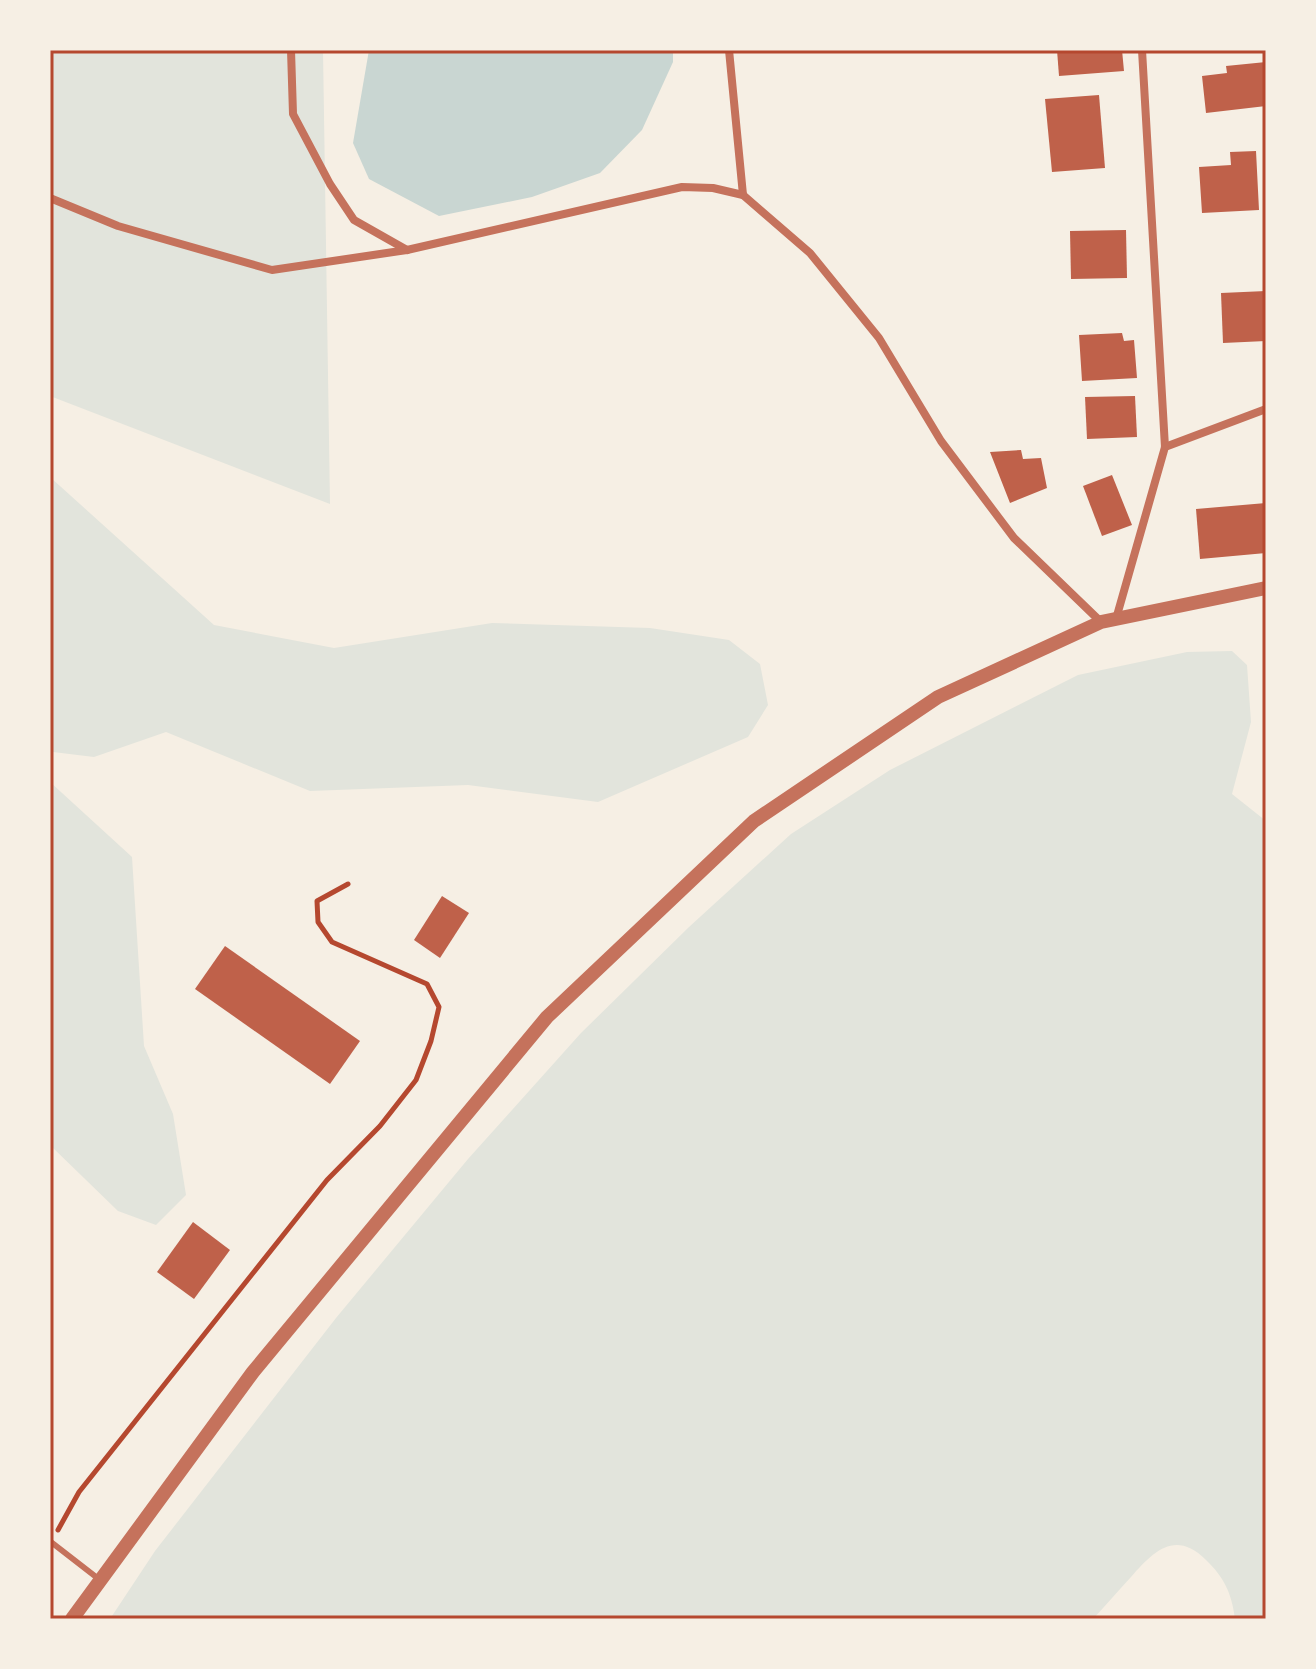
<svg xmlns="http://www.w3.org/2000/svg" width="1316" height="1669" font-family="'Source Sans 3',sans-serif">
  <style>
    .green { fill: #e2e4dc }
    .water { fill: #c9d6d2 }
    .building { fill: #bf614a }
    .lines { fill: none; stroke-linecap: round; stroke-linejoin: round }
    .path { stroke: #b5482f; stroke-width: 5 }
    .service { stroke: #c5725c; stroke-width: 6 }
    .minor { stroke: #c5725c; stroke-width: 8 }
    .tertiary { stroke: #c5725c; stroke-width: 14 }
    .neatline { fill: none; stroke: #b5482f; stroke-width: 3 }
  </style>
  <rect width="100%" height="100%" fill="#f6efe4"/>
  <g class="green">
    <polygon points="50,50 323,50 330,504 50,396"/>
    <polygon points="50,477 214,625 334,648 492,623 650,628 729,640 760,664 768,705 748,737 598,802 468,785 310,791 166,732 94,757 53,752 50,746"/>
    <path d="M1232 651 1247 665 1251 722 1232 794 1266 821V1619H1235C1232 1594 1224 1577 1206 1560 1175 1529 1153 1552 1131 1577 1118 1591 1106 1605 1093 1619H110L155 1551 336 1318 468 1159 581 1033 689 927 791 834 890 770 1078 675 1187 652Z"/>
    <polygon points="50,782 132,857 144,1046 173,1114 186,1195 156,1225 118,1211 50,1145"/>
  </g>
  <polygon class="water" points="369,50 673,50 673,62 642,130 600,173 532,197 439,216 369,179 353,143"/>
  <g class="building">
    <polygon points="1057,50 1122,50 1124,71 1059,76"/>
    <polygon points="1266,62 1266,106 1206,113 1202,76 1227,73 1226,66"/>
    <polygon points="1099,95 1105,168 1052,172 1045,99"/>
    <polygon points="1256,151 1259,210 1202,213 1199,167 1231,165 1230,152"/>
    <polygon points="1126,230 1127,278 1071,279 1070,231"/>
    <polygon points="1266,291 1266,341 1223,343 1221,293"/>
    <polygon points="1122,333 1124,341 1134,340 1137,378 1082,381 1079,335"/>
    <polygon points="1135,396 1137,437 1087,439 1085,397"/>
    <polygon points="1021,450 1023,459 1041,458 1047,488 1010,503 990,452"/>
    <polygon points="1112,475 1132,525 1102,536 1083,486"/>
    <polygon points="1266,503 1266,553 1200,559 1196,509"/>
    <polygon points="442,896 469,913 440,958 414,940"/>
    <polygon points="225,946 360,1041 330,1084 195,989"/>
    <polygon points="193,1222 230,1250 194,1299 157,1272"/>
  </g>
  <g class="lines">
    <polyline class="path" points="58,1530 79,1492 327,1180 380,1126 416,1080 431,1041 439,1007 427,984 332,942 318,922 317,901 348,884"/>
    <polyline class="service" points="51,1542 100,1580"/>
    <g class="minor">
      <polyline points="291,50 293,114 330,184 354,220 407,250"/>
      <polyline points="729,50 743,195 810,253 879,338 941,441 1014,538 1101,622"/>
      <polyline points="50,198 118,226 272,270 407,250 682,187 713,188 743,195"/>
      <polyline points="1165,447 1266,409"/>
      <polyline points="1116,619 1165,447 1142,50"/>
    </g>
    <polyline class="tertiary" points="72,1619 253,1372 547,1017 754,821 938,697 1101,622 1266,588"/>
  </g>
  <rect width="1316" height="1669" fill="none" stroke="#f6efe4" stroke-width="104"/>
  <rect x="52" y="52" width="1212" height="1565" class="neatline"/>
</svg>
